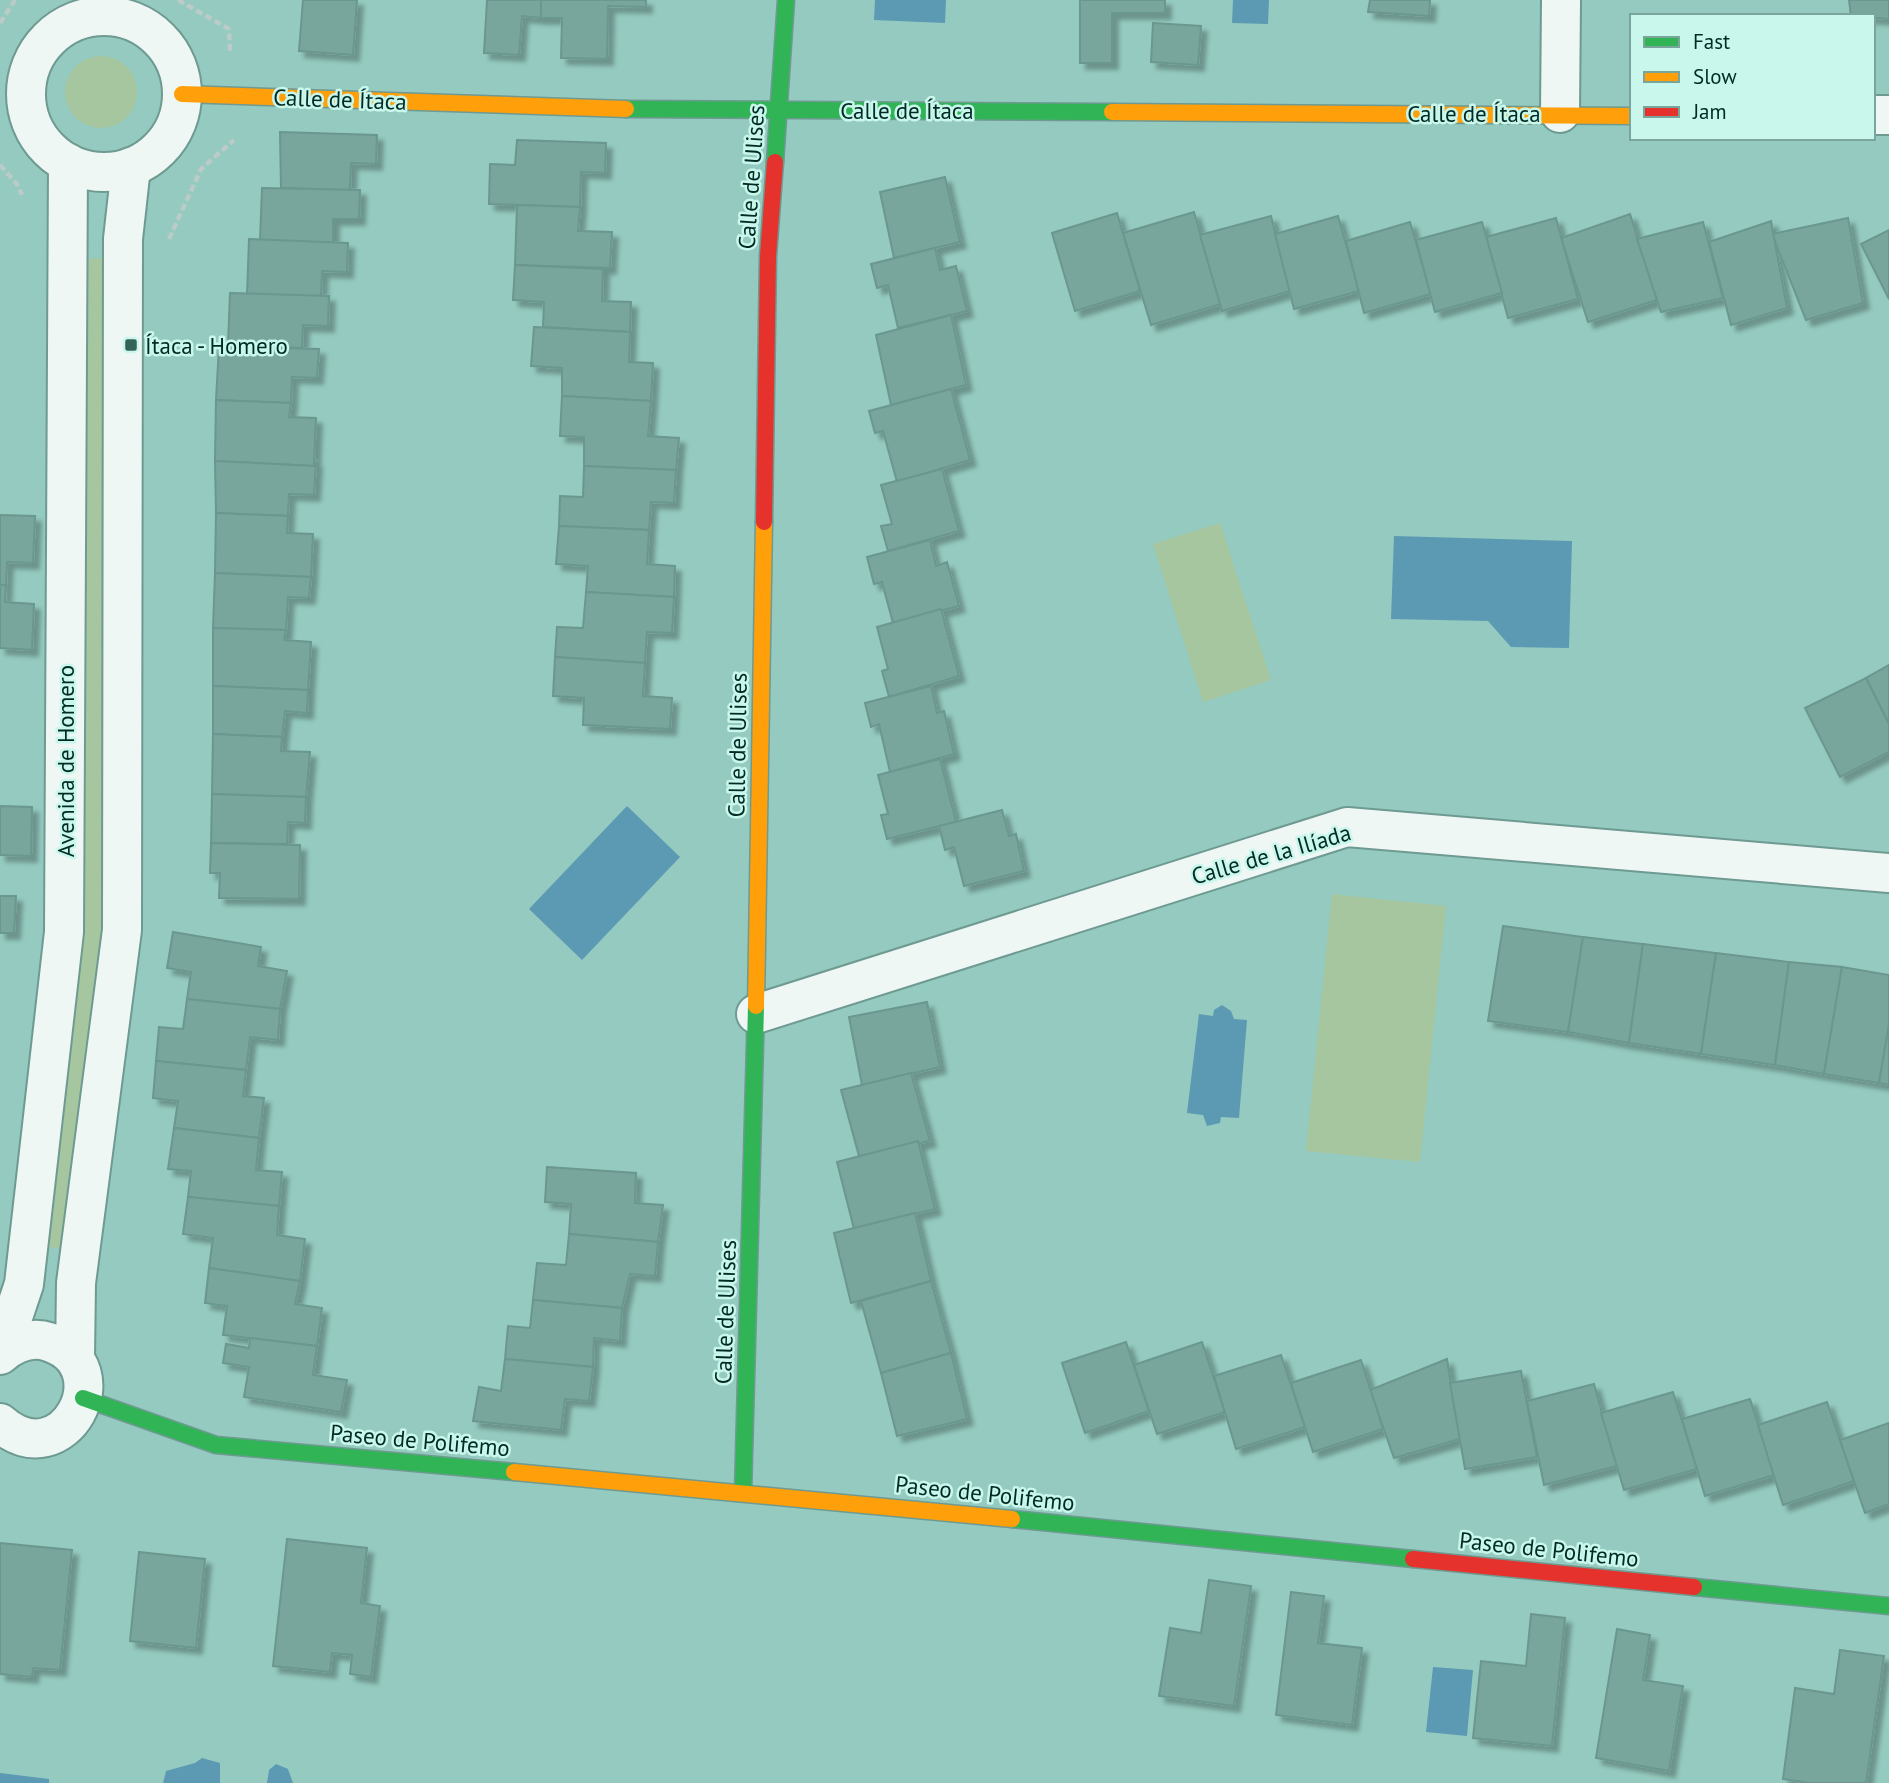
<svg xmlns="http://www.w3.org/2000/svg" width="1889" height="1783" font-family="'PT Sans',sans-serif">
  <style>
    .green { fill: #a6c6a0 }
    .water { fill: #5c9ab4 }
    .building { fill: #78a59c; stroke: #6a978f; stroke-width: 2; filter: url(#shadow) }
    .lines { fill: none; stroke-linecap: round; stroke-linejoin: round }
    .street-casing { stroke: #6e9a92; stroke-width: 42 }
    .fast-casing { stroke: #6e9a92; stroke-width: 19 }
    .slow-casing { stroke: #6e9a92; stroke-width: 19 }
    .jam-casing { stroke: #6e9a92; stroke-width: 19 }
    .path { stroke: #bacbc8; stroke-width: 4.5; stroke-dasharray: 7 3.5; stroke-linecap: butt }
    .street { stroke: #eff7f5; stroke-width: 38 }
    .fast { stroke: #30b455; stroke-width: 16 }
    .slow { stroke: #ff9f0a; stroke-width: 16 }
    .jam { stroke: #e5322d; stroke-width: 16 }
    .poi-dot { fill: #34635a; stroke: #c9f7ec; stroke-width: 2.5 }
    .labels { text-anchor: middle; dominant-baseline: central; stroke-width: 5; stroke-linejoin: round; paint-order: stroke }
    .street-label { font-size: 23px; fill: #002b24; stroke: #c9f7ec }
    .poi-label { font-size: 23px; fill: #002b24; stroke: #c9f7ec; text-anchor: start }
  </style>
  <defs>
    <filter id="shadow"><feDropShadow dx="6" dy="6" stdDeviation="2" flood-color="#0004"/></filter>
  </defs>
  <rect width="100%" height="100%" fill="#94cabf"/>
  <g class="green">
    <circle cx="101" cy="92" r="36"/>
    <polygon points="107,258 110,924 69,1250 49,1247 83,926 81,259"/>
    <polygon points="1220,523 1271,680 1203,702 1153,544"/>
    <polygon points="1332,894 1446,906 1420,1162 1306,1151"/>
  </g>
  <g class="water">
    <polygon points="875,0 946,0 945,23 874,20"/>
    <polygon points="1233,0 1269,0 1268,24 1232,23"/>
    <polygon points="1394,536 1572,541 1569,648 1511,647 1488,621 1391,619"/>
    <polygon points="627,806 680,857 582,960 529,909"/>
    <polygon points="1222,1005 1231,1011 1234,1019 1247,1020 1239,1118 1221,1117 1220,1123 1207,1126 1203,1115 1187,1113 1199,1014 1213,1016 1214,1010"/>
    <polygon points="1433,1667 1473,1670 1467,1736 1426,1732"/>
    <polygon points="202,1758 220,1763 220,1783 163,1783 166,1771 195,1763"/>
    <polygon points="276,1764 288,1769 293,1783 267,1783 269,1770"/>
    <polygon points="0,1773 49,1779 49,1783 0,1783"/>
  </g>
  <g class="building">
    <polygon points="303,0 357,0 353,55 299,51"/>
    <polygon points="487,0 541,0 541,18 522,16 519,55 484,53"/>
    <polygon points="541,0 646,0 646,7 608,6 607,59 561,58 562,18 541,18"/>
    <polygon points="1080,0 1165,0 1165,13 1112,13 1112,63 1080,63"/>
    <polygon points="1370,0 1430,0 1429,16 1368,12"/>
    <polygon points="1849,0 1889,0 1889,19 1851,16"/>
    <polygon points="1153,23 1201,26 1198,65 1151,62"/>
    <polygon points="280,132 377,135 376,164 351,163 350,190 281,188"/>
    <polygon points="517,140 606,143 605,173 581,172 580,207 489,204 490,164 515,165"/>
    <polygon points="945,177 960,242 894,258 880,192"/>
    <polygon points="262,188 360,190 359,219 333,219 333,243 260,241"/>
    <polygon points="517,205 580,207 578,231 612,232 610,268 515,265"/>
    <polygon points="1194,212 1221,304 1151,325 1123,233"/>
    <polygon points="1117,213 1140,291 1075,311 1052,233"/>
    <polygon points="1630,214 1657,300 1588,322 1561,238"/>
    <polygon points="1271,216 1290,291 1222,311 1200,235"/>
    <polygon points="1338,216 1359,291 1294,309 1275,234"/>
    <polygon points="1556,218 1578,299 1508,318 1486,237"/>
    <polygon points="1848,218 1863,303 1806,320 1772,234"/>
    <polygon points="1771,221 1787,308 1731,325 1709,242"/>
    <polygon points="1410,222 1431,294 1364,313 1346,241"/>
    <polygon points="1482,222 1502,293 1435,312 1416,240"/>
    <polygon points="1703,222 1723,298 1661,312 1637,239"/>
    <polygon points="1889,230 1889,299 1861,244"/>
    <polygon points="249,239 348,243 347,272 322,271 321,297 247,295"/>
    <polygon points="935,248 940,270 956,266 967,311 898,328 888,285 877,288 871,264"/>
    <polygon points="515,265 603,269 602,301 631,302 630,332 543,327 544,302 513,300"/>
    <polygon points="230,293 329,296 328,326 303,325 302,348 228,345"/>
    <polygon points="951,315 966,385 891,405 876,335"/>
    <polygon points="534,327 630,332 629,362 653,363 651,401 562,396 562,368 531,366"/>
    <polygon points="219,346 319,349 317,378 292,377 291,403 216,400"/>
    <polygon points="951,389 970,460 897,482 883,431 875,433 869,411"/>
    <polygon points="562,396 651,401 648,436 679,438 676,470 584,466 584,437 560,436"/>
    <polygon points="216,400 291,403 289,417 316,418 314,466 215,461"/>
    <polygon points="215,461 314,466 316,463 314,495 289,494 288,516 216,513"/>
    <polygon points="584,466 676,470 674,503 651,502 649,530 559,526 560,496 583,497"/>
    <polygon points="942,469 959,531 888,551 881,526 892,524 881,485"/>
    <polygon points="216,513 288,516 287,533 313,534 311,577 215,573"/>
    <polygon points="0,515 35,516 33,563 7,562 6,585 0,585"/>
    <polygon points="559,526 649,530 647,564 675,566 674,597 586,592 588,566 556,564"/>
    <polygon points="930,540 936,566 947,562 959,606 893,623 882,582 874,584 867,557"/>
    <polygon points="215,573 311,577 309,598 288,597 286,630 213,628"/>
    <polygon points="0,585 6,585 5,602 34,604 32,650 0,648"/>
    <polygon points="586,592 674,597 672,633 647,632 645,663 555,657 557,627 583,628"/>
    <polygon points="941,609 959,676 889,697 882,671 888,669 877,627"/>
    <polygon points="213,628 286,630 284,640 311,642 308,690 213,686"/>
    <polygon points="555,657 645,663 643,696 672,698 670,729 583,725 584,698 553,696"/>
    <polygon points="1889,665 1889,724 1866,678"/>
    <polygon points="1866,678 1889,724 1889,752 1840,777 1805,708"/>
    <polygon points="213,686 308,690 307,713 285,711 282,737 213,734"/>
    <polygon points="931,686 937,713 944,711 954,754 890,772 879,724 871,727 865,703"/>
    <polygon points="213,734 282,737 281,751 310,752 306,797 212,794"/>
    <polygon points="940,759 956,822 887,839 881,815 888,814 878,775"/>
    <polygon points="212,794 306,797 305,823 288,822 287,844 211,843"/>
    <polygon points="0,806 32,807 31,856 0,855"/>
    <polygon points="1002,810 1009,836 1016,834 1024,871 964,886 954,847 945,850 939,826"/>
    <polygon points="211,843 300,845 299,899 219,898 220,873 210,873"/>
    <polygon points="0,896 16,896 14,933 0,933"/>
    <polygon points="1503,926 1583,937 1568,1032 1488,1021"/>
    <polygon points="173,932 261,947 258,966 287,971 280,1009 187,999 191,972 167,968"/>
    <polygon points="1583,937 1643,944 1629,1043 1568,1032"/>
    <polygon points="1643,944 1716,953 1701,1054 1629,1043"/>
    <polygon points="1716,953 1789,962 1775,1065 1701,1054"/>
    <polygon points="1789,962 1842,967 1824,1074 1775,1065"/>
    <polygon points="1842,967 1889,975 1889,1025 1879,1083 1824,1074"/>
    <polygon points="187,999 280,1009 278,1040 250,1037 246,1070 156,1061 159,1027 183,1029"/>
    <polygon points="927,1002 940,1067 862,1085 849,1017"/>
    <polygon points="1889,1025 1889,1085 1879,1083"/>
    <polygon points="156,1061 246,1070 243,1096 264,1098 259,1138 174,1128 178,1101 153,1098"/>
    <polygon points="911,1073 930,1141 859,1156 841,1090"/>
    <polygon points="174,1128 259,1138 256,1170 282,1172 279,1206 188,1197 191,1171 168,1169"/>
    <polygon points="918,1141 935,1209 854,1229 837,1162"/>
    <polygon points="547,1167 636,1173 635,1203 663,1205 658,1242 569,1234 571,1204 545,1202"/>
    <polygon points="188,1197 279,1206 277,1235 305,1239 300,1281 209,1268 213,1238 183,1234"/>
    <polygon points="915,1213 931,1281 851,1303 834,1233"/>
    <polygon points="569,1234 658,1242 655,1276 630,1274 622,1308 533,1300 537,1263 566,1265"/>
    <polygon points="209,1268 300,1281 295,1304 322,1308 317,1346 223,1335 227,1306 205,1303"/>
    <polygon points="931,1281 951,1353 881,1373 861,1301"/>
    <polygon points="533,1300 622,1308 620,1341 594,1338 593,1367 505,1359 508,1326 530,1328"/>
    <polygon points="250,1338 317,1346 313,1375 347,1380 341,1412 244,1397 249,1367 223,1363 226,1344 249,1348"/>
    <polygon points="1126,1342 1149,1411 1085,1433 1062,1363"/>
    <polygon points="1202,1342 1225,1412 1157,1434 1134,1365"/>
    <polygon points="951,1353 967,1419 897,1436 881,1373"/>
    <polygon points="1281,1355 1305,1427 1236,1449 1214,1376"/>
    <polygon points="505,1359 593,1367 589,1401 565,1399 561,1430 473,1421 479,1387 501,1391"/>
    <polygon points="1447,1359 1460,1439 1394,1458 1370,1390"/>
    <polygon points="1361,1360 1383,1429 1313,1452 1291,1383"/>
    <polygon points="1521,1371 1537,1457 1465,1469 1450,1383"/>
    <polygon points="1594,1384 1617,1466 1544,1485 1527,1401"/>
    <polygon points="1673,1392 1697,1469 1624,1490 1601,1413"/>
    <polygon points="1750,1399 1774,1475 1705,1496 1682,1419"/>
    <polygon points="1827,1402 1854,1481 1783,1505 1758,1425"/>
    <polygon points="1889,1423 1889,1504 1865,1513 1840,1440"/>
    <polygon points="287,1539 367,1548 361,1603 380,1606 371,1677 350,1674 352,1655 332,1653 330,1672 273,1666"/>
    <polygon points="0,1543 72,1550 60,1670 33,1668 32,1677 0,1674"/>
    <polygon points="139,1552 205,1559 196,1648 130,1641"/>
    <polygon points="1209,1580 1251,1586 1234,1706 1159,1696 1170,1628 1201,1633"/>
    <polygon points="1291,1592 1324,1596 1318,1643 1362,1648 1352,1725 1276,1715"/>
    <polygon points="1531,1614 1565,1618 1552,1746 1473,1738 1481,1661 1526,1666"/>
    <polygon points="1617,1629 1650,1635 1643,1680 1683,1686 1669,1771 1596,1758"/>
    <polygon points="1840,1650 1884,1656 1866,1783 1809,1783 1783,1779 1795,1688 1834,1694"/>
  </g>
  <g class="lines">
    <defs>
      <g id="street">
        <circle cx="104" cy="94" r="78"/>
        <polyline points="1560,113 1561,0"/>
        <polyline points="1873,115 1889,115"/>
        <polyline points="756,1014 1347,827 1889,873"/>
        <polyline points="1,1353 24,1284 64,932 68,163"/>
        <path d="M0 1355C14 1343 31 1336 49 1342 123 1366 64 1479 0 1423"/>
        <polyline points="75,1358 76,1283 122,930 123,239 131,167"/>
      </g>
      <g id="fast">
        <polyline points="626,109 1112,112"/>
        <polyline points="775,162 786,0"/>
        <polyline points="83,1398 216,1445 514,1472"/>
        <polyline points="743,1492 756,1006"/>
        <polyline points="1012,1519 1413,1559"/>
        <polyline points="1694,1587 1889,1606"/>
      </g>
      <g id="slow">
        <polyline points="182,94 626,109"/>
        <polyline points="1112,112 1632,116"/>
        <polyline points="756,1006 764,522"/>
        <polyline points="514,1472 1012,1519"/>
      </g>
      <g id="jam">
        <polyline points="764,522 768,256 775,162"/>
        <polyline points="1413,1559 1694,1587"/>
      </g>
    </defs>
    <use href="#street" class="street-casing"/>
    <use href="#fast" class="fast-casing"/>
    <use href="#slow" class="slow-casing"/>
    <use href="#jam" class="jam-casing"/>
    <g class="path">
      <polyline points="178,0 229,29 230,51"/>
      <polyline points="0,23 15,0"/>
      <polyline points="0,165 17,184 22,195"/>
      <polyline points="169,239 201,169 234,140"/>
    </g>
    <use href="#street" class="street"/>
    <use href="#fast" class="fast"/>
    <use href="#slow" class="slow"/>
    <use href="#jam" class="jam"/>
  </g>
  <rect class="poi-dot" x="124" y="338" width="14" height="14" rx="3.5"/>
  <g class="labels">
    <g class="street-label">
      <text transform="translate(340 99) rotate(2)">Calle de Ítaca</text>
      <text x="907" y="110">Calle de Ítaca</text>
      <text x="1474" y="113">Calle de Ítaca</text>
      <text transform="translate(751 177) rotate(-86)">Calle de Ulises</text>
      <text transform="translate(737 745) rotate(-89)">Calle de Ulises</text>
      <text transform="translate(65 761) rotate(-90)">Avenida de Homero</text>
      <text transform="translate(1271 854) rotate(-16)">Calle de la Ilíada</text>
      <text transform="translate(725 1312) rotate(-88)">Calle de Ulises</text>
      <text transform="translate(420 1440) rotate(5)">Paseo de Polifemo</text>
      <text transform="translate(985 1493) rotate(6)">Paseo de Polifemo</text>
      <text transform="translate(1549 1549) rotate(6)">Paseo de Polifemo</text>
    </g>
    <g class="poi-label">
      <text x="145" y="345">Ítaca - Homero</text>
    </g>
  </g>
  <rect x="1630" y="14" width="245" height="126" fill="#c9f7ec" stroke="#79a59c" stroke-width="2"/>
  <rect x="1644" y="37" width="35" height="10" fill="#30b455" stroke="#79a59c" stroke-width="2"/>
  <text x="1693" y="49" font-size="21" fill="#002b24">Fast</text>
  <rect x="1644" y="72" width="35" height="10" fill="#ff9f0a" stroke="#79a59c" stroke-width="2"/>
  <text x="1693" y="84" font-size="21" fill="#002b24">Slow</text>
  <rect x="1644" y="107" width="35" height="10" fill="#e5322d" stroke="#79a59c" stroke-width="2"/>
  <text x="1693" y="119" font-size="21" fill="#002b24">Jam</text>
</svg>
